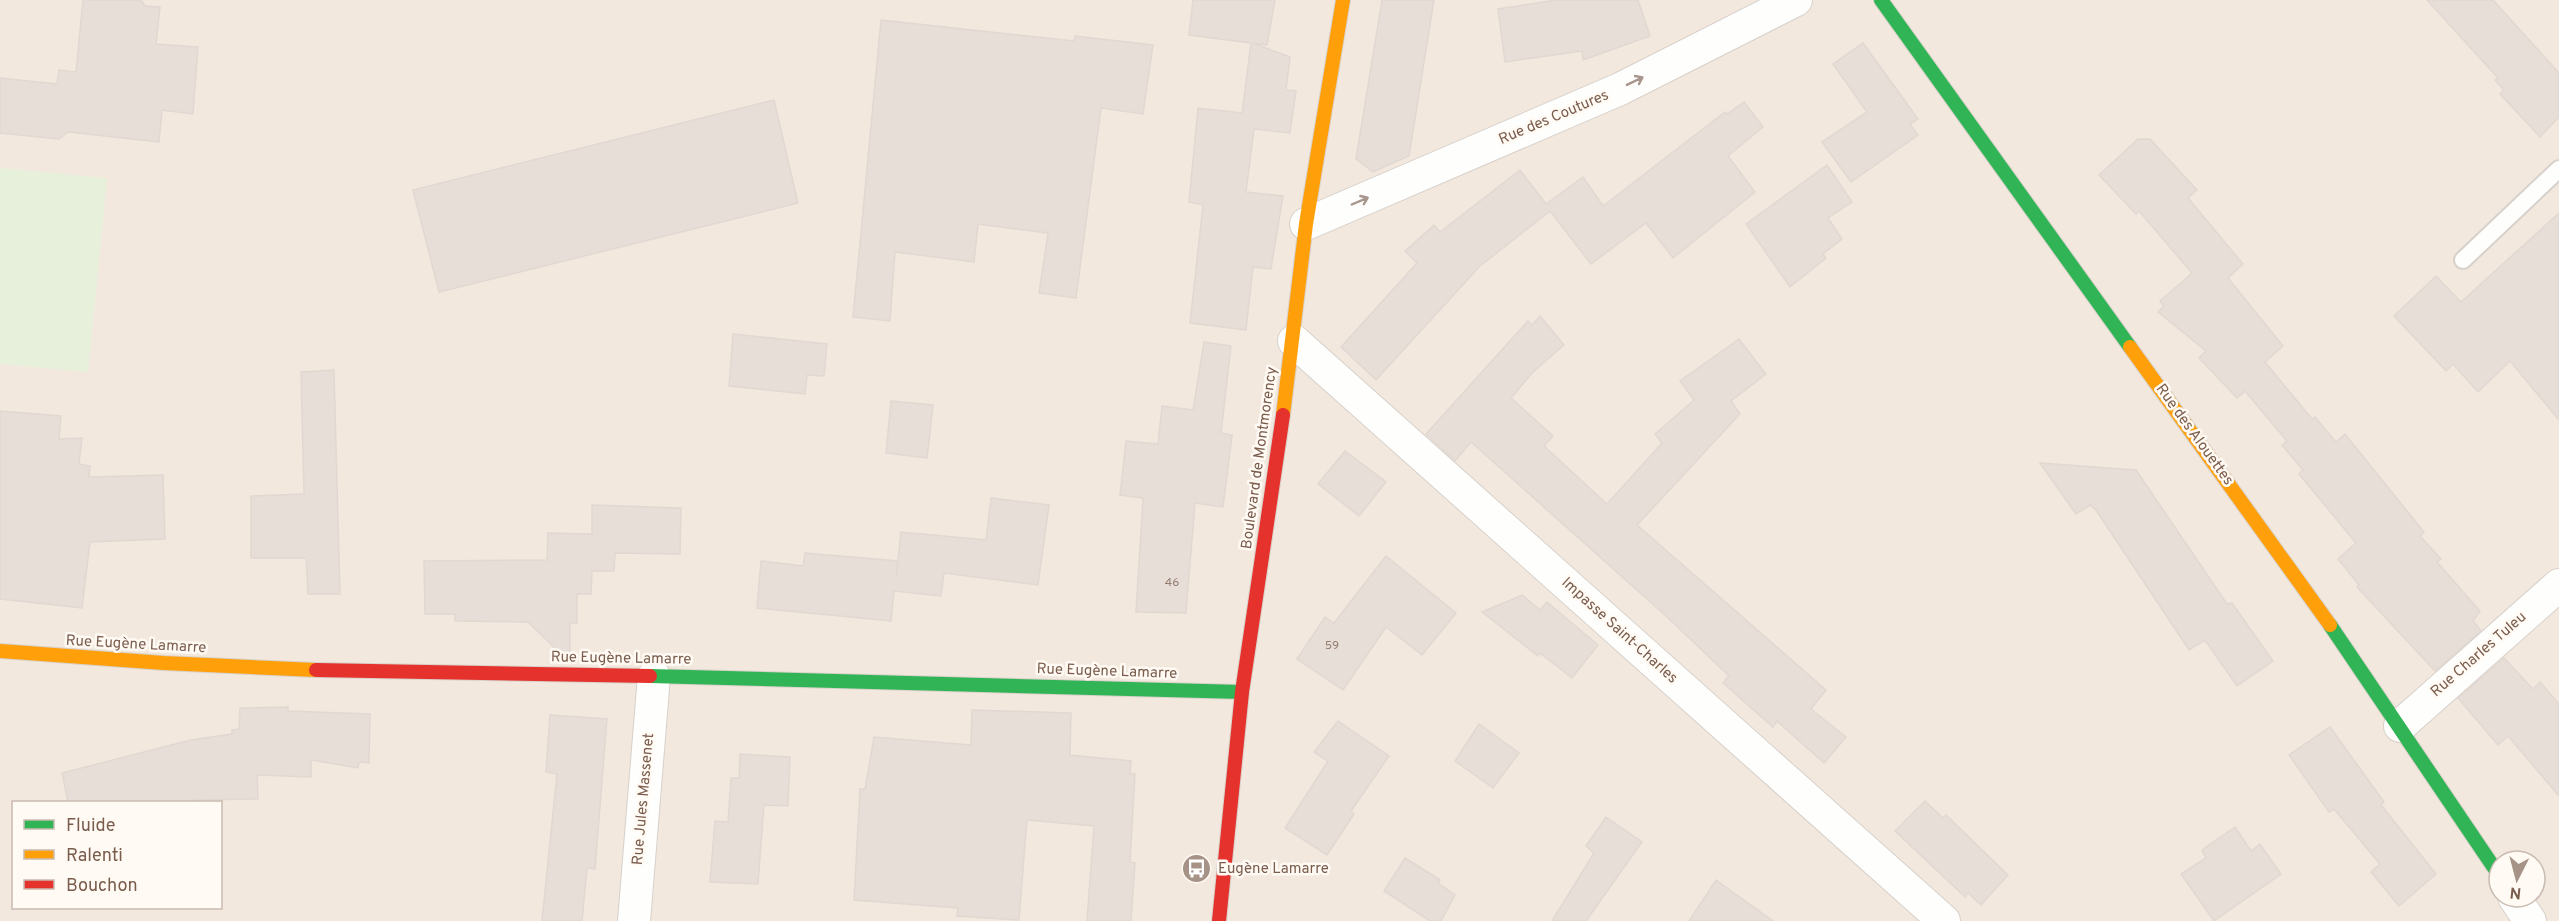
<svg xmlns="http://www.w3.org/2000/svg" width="2559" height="921" font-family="Overpass,sans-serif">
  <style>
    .residential { fill: #f2e8de; fill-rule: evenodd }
    .green { fill: #e7f0db }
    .building { fill: #e6ded7; stroke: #e2d8d2; stroke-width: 1.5 }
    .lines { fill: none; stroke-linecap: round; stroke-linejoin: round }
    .lane-casing { stroke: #d7d1cb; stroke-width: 20 }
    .street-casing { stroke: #d7d1cb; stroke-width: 34 }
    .fast-casing { stroke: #d9d2cb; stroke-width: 16 }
    .slow-casing { stroke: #d9d2cb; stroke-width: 16 }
    .jam-casing { stroke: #d9d2cb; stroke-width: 16 }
    .lane { stroke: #fefefd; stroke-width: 16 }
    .street { stroke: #fefefd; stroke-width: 32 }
    .fast { stroke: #30b455; stroke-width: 14 }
    .slow { stroke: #ff9f0a; stroke-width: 14 }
    .jam { stroke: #e5322d; stroke-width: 14 }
    .oneway { stroke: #a8958b }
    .labels { text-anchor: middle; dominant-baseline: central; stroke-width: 5; stroke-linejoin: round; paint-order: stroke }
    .number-label { font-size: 12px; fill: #977e72 }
    .street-label { font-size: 15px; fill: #7a5c4d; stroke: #fffaf3 }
    .poi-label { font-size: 15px; fill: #7a5c4d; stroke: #fffaf3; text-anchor: start }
  </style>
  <rect width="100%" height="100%" fill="#f9f5f0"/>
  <path class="residential" d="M0 0H2559V921H0ZM14 802H220V908H14ZM2499 861H2535V897H2499Z"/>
  <polygon class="green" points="0,168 107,178 88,372 0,364"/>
  <g class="building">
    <polygon points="83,0 141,0 145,6 160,7 156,44 198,47 193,114 162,110 159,142 68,132 59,139 0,133 0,78 57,84 59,70 76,72"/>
    <polygon points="1193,0 1275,0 1267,45 1253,43 1290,57 1286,90 1296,91 1290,133 1254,129 1246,192 1283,196 1271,269 1253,267 1246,330 1190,323 1203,205 1189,202 1198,108 1242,113 1251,43 1189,35"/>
    <polygon points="1382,0 1434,0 1409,156 1373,172 1356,159"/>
    <polygon points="1556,0 1638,0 1650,36 1583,60 1582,51 1505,62 1498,9"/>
    <polygon points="2427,0 2493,0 2559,73 2559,117 2540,137 2500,94 2504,90 2495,80 2498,78"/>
    <polygon points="881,20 1074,41 1075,36 1153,45 1143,114 1101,108 1076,298 1039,293 1048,233 978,224 974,262 895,252 890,321 853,317"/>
    <polygon points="1863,43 1918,119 1910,124 1918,135 1851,182 1822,142 1867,112 1833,64"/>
    <polygon points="774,100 798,203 439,292 413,190"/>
    <polygon points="1744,102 1763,127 1728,156 1755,192 1673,258 1646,223 1591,264 1550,211 1480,266 1376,380 1341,347 1417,263 1405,251 1434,225 1440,232 1520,170 1546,204 1583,177 1603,206 1725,112 1727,114"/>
    <polygon points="2138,139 2150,139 2197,190 2188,198 2243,264 2228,278 2283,346 2265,362 2312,419 2315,417 2336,442 2345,434 2424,532 2420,536 2441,559 2437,562 2480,611 2473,621 2481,631 2435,671 2357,587 2359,585 2338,559 2356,543 2299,474 2303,470 2282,445 2287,441 2245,391 2237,398 2199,358 2206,351 2158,312 2164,306 2160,301 2192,273 2139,211 2136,214 2099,175"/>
    <polygon points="1827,165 1852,202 1828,218 1842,239 1823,254 1826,258 1790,287 1746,224"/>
    <polygon points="2559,213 2559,420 2510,361 2478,392 2453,364 2446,371 2394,316 2436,276 2461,302"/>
    <polygon points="1540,316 1564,345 1533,372 1511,398 1553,436 1544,446 1607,504 1662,443 1655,434 1694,400 1680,381 1739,339 1766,374 1731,401 1740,414 1637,525 1826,690 1811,709 1846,737 1824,763 1777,721 1773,727 1723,683 1729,676 1666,616 1471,442 1455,461 1426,434 1528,321 1532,325"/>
    <polygon points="733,334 827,344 824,376 807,375 805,394 729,386"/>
    <polygon points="1204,342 1231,346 1221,433 1232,435 1223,507 1195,503 1186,613 1136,612 1143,498 1120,495 1126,441 1158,444 1162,406 1193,410"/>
    <polygon points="334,370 340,594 308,594 306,558 251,558 251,496 304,494 301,372"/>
    <polygon points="891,401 933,405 927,458 886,453"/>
    <polygon points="0,411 61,416 59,439 82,438 79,464 90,466 89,477 163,475 165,539 90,542 82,608 0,599"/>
    <polygon points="1345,451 1386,482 1359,516 1318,484"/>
    <polygon points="2040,463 2136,470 2227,604 2232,603 2273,661 2237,686 2205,640 2189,650 2096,510 2090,505 2076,514"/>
    <polygon points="991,498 1049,505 1038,585 944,573 941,596 894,591 891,621 757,608 761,561 803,566 805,553 898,561 896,578 901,532 986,540"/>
    <polygon points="592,505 681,508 680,554 615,553 614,571 592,571 591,594 577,594 577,623 570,623 570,656 562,655 528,622 455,621 455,614 425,614 424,561 547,560 548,533 592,534"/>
    <polygon points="1386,556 1456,613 1422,655 1386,627 1343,690 1297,659 1325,617 1334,623"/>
    <polygon points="1522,595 1540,610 1547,602 1598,645 1572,678 1540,653 1538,656 1482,612"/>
    <polygon points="2504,658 2533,689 2540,682 2559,704 2559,796 2508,736 2498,745 2458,698"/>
    <polygon points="288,707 288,711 370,714 369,763 359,762 358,768 311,760 311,777 257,775 258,799 194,800 194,802 68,802 62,773 191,740 232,734 232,730 239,729 240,708"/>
    <polygon points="972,710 1071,713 1070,755 1131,761 1130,774 1135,774 1130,862 1135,863 1131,921 1087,921 1094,826 1027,820 1019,920 957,916 958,908 854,900 860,789 865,789 874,737 971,745"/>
    <polygon points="550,715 607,719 595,869 587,868 582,921 542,921 557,774 546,772"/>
    <polygon points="1338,721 1389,756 1351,811 1354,814 1327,855 1285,828 1328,761 1314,752"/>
    <polygon points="1479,724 1519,753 1493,788 1455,761"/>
    <polygon points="2330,727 2384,802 2381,805 2436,874 2399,906 2371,872 2380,864 2334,809 2329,812 2289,755"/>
    <polygon points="740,754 790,757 788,806 764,805 758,884 710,882 715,821 728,822 731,778 739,778"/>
    <polygon points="1925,801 1943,818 1946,815 2008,875 1981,905 1968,893 1965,897 1895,831"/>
    <polygon points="1606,817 1642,842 1586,921 1552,921 1594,853 1586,846"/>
    <polygon points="2235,827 2251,851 2260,844 2281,874 2214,921 2181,874 2206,858 2202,850"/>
    <polygon points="1405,858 1434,876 1440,880 1438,883 1455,895 1441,921 1430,921 1384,891"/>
    <polygon points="1716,880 1773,921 1689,921"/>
  </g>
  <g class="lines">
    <defs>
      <polyline id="lane" points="2463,260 2559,169"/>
      <g id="street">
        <polyline points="1306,224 1620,89 1796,0"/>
        <polyline points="1294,341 1944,921"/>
        <polyline points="2400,726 2559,585"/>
        <polyline points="2514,897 2530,921"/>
        <polyline points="634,921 654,676"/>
      </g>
      <g id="fast">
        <polyline points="1881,0 2130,347"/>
        <polyline points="2330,625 2499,875"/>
        <polyline points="650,676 1242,692"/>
      </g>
      <g id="slow">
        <polyline points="2130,347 2330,625"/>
        <polyline points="1283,415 1306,224 1343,0"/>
        <polyline points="0,651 164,663 316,670"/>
      </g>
      <g id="jam">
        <polyline points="316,670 650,676"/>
        <polyline points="1219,921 1242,692 1283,415"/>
      </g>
    </defs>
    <use href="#lane" class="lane-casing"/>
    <use href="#street" class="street-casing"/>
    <use href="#fast" class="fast-casing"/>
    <use href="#slow" class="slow-casing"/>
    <use href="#jam" class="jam-casing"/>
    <use href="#lane" class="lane"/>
    <use href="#street" class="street"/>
    <use href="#fast" class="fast"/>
    <use href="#slow" class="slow"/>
    <use href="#jam" class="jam"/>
  </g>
  <defs><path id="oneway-shaft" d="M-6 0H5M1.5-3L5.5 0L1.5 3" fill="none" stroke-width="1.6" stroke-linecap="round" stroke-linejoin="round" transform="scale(1.5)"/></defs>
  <g class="oneway">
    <use href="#oneway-shaft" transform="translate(1635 81) rotate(-26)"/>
    <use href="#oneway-shaft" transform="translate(1360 201) rotate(-23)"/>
  </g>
  <defs>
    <symbol id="bus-disc" viewBox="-11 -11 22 22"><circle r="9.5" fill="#a69286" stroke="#fffaf3"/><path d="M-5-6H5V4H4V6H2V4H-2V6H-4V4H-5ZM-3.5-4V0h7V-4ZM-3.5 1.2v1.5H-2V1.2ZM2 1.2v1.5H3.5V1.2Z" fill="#fff"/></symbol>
  </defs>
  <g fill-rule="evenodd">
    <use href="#bus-disc" x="1180" y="852" width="33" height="33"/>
  </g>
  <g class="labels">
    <g class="number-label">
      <text x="1172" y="583">46</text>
      <text x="1332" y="646">59</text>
    </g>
    <g class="street-label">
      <text transform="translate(1554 118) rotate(-23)">Rue des Coutures</text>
      <text transform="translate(2194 435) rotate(54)">Rue des Alouettes</text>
      <text transform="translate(1260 458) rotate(-82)">Boulevard de Montmorency</text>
      <text transform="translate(1619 631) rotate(42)">Impasse Saint-Charles</text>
      <text transform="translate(136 645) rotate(3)">Rue Eugène Lamarre</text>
      <text transform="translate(2479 655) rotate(-41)">Rue Charles Tuleu</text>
      <text transform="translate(621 659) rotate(1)">Rue Eugène Lamarre</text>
      <text transform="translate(1107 672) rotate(2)">Rue Eugène Lamarre</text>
      <text transform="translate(644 799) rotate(-85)">Rue Jules Massenet</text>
    </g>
    <g class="poi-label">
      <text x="1218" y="869">Eugène Lamarre</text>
    </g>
  </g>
  <rect x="12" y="801" width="210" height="108" fill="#fffaf3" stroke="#cabbb1" stroke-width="1.5"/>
  <rect x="24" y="820" width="30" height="9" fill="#30b455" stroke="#cabbb1" stroke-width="1.5"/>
  <text x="66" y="831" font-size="18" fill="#7a5c4d">Fluide</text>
  <rect x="24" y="850" width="30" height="9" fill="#ff9f0a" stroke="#cabbb1" stroke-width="1.5"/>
  <text x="66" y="861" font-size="18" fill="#7a5c4d">Ralenti</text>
  <rect x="24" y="880" width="30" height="9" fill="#e5322d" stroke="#cabbb1" stroke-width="1.5"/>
  <text x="66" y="891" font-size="18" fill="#7a5c4d">Bouchon</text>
  <g transform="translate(2517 879) rotate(186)"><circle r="28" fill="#fffaf3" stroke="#cabbb1" stroke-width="1.5"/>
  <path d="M0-4.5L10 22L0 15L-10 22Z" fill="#a69286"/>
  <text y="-9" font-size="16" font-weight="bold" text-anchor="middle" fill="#7a5c4d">N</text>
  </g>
</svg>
